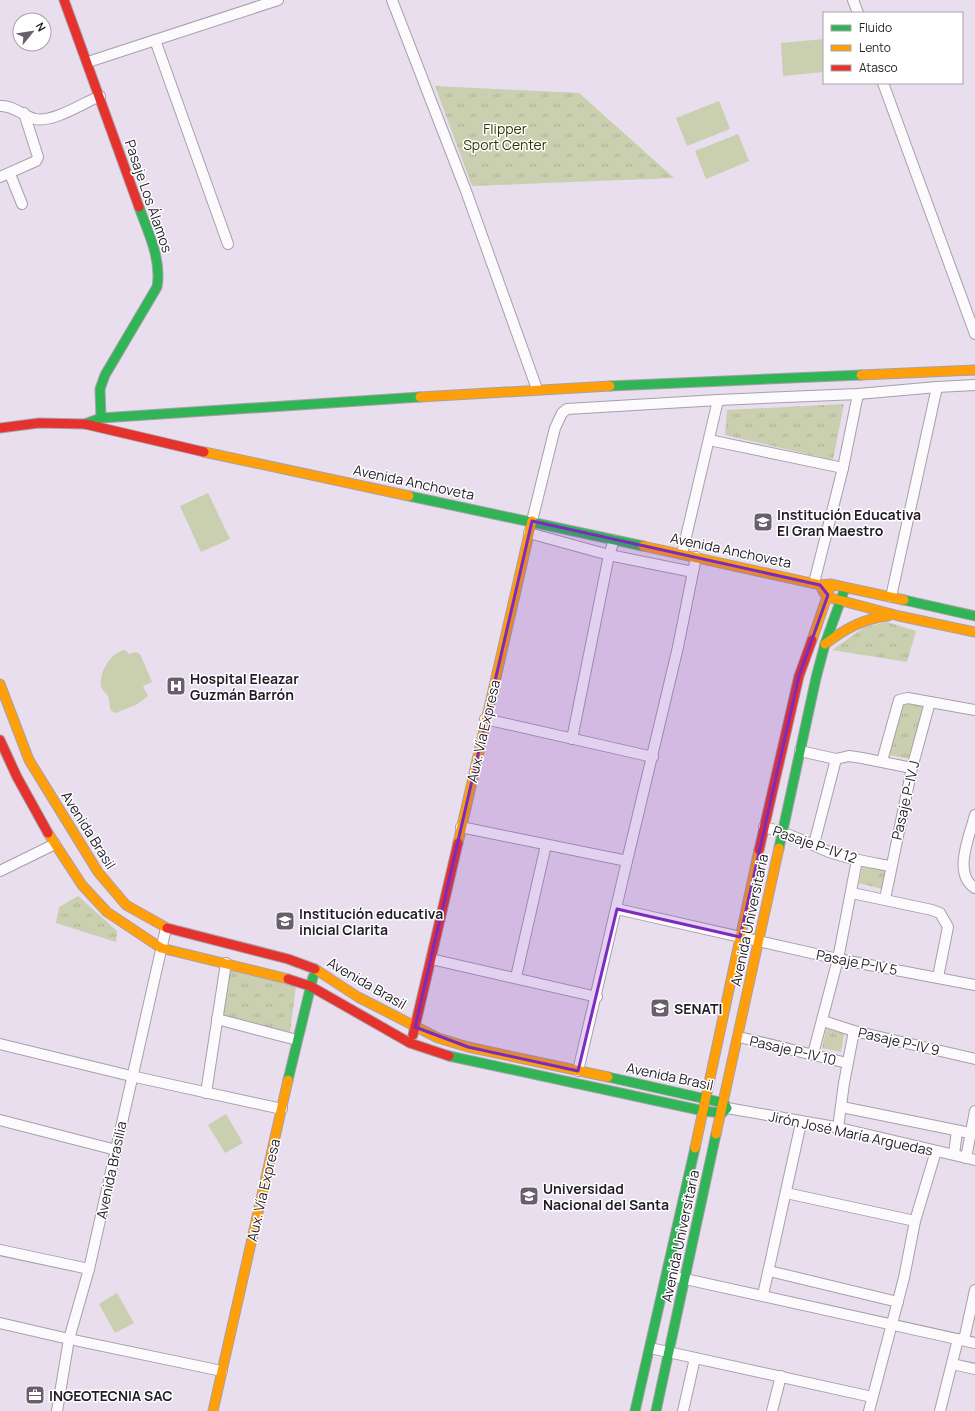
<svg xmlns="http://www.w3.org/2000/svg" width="975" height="1411" font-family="Manrope,sans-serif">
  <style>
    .green { fill: #c9cfaf }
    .park { fill: url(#park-tufts) }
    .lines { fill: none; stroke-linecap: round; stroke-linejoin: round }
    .street-casing { stroke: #a7a0ab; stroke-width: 12 }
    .fast-casing { stroke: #a7a0ab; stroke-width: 11 }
    .slow-casing { stroke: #a7a0ab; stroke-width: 11 }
    .jam-casing { stroke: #a7a0ab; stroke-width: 11 }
    .street { stroke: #fcfafc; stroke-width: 10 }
    .fast { stroke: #30b455; stroke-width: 9 }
    .slow { stroke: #ff9f0a; stroke-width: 9 }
    .jam { stroke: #e5322d; stroke-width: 9 }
    .marked { fill: #7b2cbf; fill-opacity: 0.2; stroke: #7b2cbf; stroke-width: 3; stroke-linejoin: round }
    .labels { text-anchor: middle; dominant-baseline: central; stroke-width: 3; stroke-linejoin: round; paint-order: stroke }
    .park-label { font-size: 14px; fill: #2f3a03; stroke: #fff }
    .street-label { font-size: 14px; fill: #221c26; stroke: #fff }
    .poi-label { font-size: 14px; font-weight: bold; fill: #221c26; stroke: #fff; text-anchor: start }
  </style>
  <defs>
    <pattern id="park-tufts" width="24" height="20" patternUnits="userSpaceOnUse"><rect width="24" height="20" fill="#c9cfaf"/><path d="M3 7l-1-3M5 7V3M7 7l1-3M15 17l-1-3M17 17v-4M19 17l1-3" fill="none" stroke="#acb196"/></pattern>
  </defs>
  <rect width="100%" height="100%" fill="#e8deed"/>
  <g class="green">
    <polygon points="824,39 824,72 783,76 781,43"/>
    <polygon points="719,101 730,129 687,146 676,118"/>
    <polygon points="738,134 749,161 706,179 695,151"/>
    <polygon points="208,493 230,539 201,552 180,506"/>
    <path d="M125 650 129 654 136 652 140 654 152 682 143 686 148 696 136 705 115 713 111 711C109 707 110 703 109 699 108 694 102 691 101 686 99 672 111 652 125 650Z"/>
    <polygon points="226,1114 243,1143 225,1153 208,1125"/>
    <polygon points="117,1293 134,1323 115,1333 99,1304"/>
  </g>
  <g class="park">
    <polygon points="435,86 579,93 674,178 472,186"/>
    <polygon points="844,404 833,460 725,435 727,410"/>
    <polygon points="887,622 916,631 907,662 832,650 865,627"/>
    <polygon points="900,700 923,705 911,759 888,755"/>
    <polygon points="863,863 886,868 882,889 859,883"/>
    <polygon points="78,896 117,931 116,942 56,923 59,907"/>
    <polygon points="228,968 296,986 290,1032 219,1016"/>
    <polygon points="826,1029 844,1033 841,1052 822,1048"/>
  </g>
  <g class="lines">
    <defs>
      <g id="street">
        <polyline points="392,0 466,191 537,389"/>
        <polyline points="853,0 858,13"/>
        <polyline points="155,40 228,244"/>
        <polyline points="88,62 278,0"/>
        <polyline points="883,83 975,334"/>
        <path d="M0 106C13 105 23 116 35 119 53 123 83 103 100 96"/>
        <polyline points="10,174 22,204"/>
        <polyline points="0,177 36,161 38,157 24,113"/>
        <polyline points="709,440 843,468"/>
        <polyline points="532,521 555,428 562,413 567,409 718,400 858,394 937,387 975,385"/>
        <polyline points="529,533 609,555 693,572"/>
        <polyline points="682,554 718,400"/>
        <polyline points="814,583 843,468 858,394"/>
        <polyline points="891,597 937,387"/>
        <polyline points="485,719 653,757"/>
        <polyline points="572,739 609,555 614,540"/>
        <polyline points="800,751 836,759 849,756 862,758 912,768"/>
        <polyline points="882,761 899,700 908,698 975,710"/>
        <path d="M975 815C970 835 952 874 975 888"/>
        <polyline points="461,827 627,861 578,1071"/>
        <path d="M764 827C786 832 806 842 827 851 847 859 869 862 890 866"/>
        <polyline points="814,844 836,759"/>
        <polyline points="627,861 678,647 696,557"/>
        <polyline points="0,871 55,844"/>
        <polyline points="852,893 932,910 940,913 948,927 938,977"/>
        <polyline points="885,899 912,768 930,702"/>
        <polyline points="617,909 838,959 975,985"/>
        <polyline points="431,959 597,997"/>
        <polyline points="516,977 546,845"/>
        <polyline points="217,1019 297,1040"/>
        <polyline points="823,1021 854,1031 975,1059"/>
        <polyline points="739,1037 847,1063"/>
        <polyline points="0,1044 131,1076 282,1109"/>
        <polyline points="813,1054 838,959 857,860"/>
        <polyline points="206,1093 226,963"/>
        <polyline points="842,1107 970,1133"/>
        <polyline points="727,1108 835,1127 975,1160"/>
        <polyline points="0,1120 116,1150"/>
        <polyline points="838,1128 844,1083 854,1031"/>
        <polyline points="954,1154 957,1131"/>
        <polyline points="966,1158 975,1111"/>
        <polyline points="786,1193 915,1221"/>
        <polyline points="0,1250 89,1269"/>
        <polyline points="769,1271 898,1302"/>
        <polyline points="667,1275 975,1343"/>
        <polyline points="763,1295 801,1123"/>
        <polyline points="0,1323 69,1339 222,1371"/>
        <polyline points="964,1340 975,1290"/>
        <polyline points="650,1348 872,1397"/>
        <polyline points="952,1364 975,1369"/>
        <polyline points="57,1411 69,1339 89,1269 166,928"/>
        <polyline points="683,1411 695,1358"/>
        <polyline points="772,1411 781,1376"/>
        <polyline points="869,1411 904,1278 915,1221 936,1151"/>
        <polyline points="940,1411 958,1339"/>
      </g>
      <g id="fast">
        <polyline points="610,386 861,375"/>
        <path d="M101 418 100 389 105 375 157 287C162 260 148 232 139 207"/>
        <polyline points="85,424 101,418 420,397"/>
        <polyline points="409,496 643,546"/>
        <polyline points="904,600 975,616"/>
        <polyline points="779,848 816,678 825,644 844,591"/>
        <polyline points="449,1056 704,1111 722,1113 727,1108 724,1103 608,1077"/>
        <polyline points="288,1080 313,977"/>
        <polyline points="635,1411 695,1148"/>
        <polyline points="656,1411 716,1134"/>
      </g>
      <g id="slow">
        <polyline points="861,375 975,370"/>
        <polyline points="420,397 610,386"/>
        <polyline points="204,452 409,496"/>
        <polyline points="643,546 820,585 830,584 904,600"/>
        <polyline points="820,585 824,593 831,598 899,616 975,632"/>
        <polyline points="812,640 831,585"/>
        <path d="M825 644C845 629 862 619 888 616"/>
        <polyline points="0,684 29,760 98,872 126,905 167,928"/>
        <polyline points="48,833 82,885 107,912 161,948 288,979"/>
        <polyline points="458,843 532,521"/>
        <polyline points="315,969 358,997 438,1038 468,1047 608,1077"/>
        <polyline points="716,1134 779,848"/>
        <polyline points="695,1148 759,850"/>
        <polyline points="213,1411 288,1080"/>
      </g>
      <g id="jam">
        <polyline points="64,0 139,207"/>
        <polyline points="0,428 39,423 85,424 204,452"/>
        <polyline points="0,740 17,777 48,833"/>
        <polyline points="759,850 799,676 812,640"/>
        <polyline points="167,928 288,959 315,969"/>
        <polyline points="288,979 310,986 410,1043 449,1056"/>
        <polyline points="413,1035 458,843"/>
      </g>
    </defs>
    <use href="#street" class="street-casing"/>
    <use href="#fast" class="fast-casing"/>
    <use href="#slow" class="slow-casing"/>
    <use href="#jam" class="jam-casing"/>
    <use href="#street" class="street"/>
    <use href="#fast" class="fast"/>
    <use href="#slow" class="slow"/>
    <use href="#jam" class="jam"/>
  </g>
  <path class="marked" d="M532 521 820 585 828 595 799 676 740 937 617 909 578 1071 468 1047 415 1027Z"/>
  <defs>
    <symbol id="school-square" viewBox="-11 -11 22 22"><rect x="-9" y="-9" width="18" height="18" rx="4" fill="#67606c" stroke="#fff"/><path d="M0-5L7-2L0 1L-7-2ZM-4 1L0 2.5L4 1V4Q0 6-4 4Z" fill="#fff"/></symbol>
    <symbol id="hospital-square" viewBox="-11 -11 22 22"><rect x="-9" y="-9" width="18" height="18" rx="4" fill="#67606c" stroke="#fff"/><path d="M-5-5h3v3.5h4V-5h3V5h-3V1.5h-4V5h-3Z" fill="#fff"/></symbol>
    <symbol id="university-square" viewBox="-11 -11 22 22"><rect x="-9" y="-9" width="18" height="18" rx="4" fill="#67606c" stroke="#fff"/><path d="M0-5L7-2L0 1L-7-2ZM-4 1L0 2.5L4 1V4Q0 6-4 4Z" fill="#fff"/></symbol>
    <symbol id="office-square" viewBox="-11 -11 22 22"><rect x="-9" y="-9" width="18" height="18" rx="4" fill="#67606c" stroke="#fff"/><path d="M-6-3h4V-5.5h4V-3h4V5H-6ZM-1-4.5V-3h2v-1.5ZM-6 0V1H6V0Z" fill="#fff"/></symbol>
  </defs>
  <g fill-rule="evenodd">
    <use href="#school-square" x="752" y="511" width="22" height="22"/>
    <use href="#hospital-square" x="165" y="675" width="22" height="22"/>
    <use href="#school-square" x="274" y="910" width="22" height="22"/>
    <use href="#university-square" x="649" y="997" width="22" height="22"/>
    <use href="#university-square" x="518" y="1185" width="22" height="22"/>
    <use href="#office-square" x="24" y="1384" width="22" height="22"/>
  </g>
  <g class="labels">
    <g class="park-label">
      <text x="505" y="128">Flipper<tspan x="505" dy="16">Sport Center</tspan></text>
    </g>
    <g class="street-label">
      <text transform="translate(149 196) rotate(71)">Pasaje Los Álamos</text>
      <text transform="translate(414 482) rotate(12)">Avenida Anchoveta</text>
      <text transform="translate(731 550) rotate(12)">Avenida Anchoveta</text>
      <text transform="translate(483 731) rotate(-77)">Aux. Vía Expresa</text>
      <text transform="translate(905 800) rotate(-77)">Pasaje P-IV J</text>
      <text transform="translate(89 830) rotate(58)">Avenida Brasil</text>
      <text transform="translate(815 844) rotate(19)">Pasaje P-IV 12</text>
      <text transform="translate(749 920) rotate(-78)">Avenida Universitaria</text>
      <text transform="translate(857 962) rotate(11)">Pasaje P-IV 5</text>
      <text transform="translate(367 983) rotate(30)">Avenida Brasil</text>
      <text transform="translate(899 1041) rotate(13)">Pasaje P-IV 9</text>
      <text transform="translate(793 1050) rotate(13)">Pasaje P-IV 10</text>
      <text transform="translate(670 1076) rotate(12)">Avenida Brasil</text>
      <text transform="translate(851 1133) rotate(12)">Jirón José María Arguedas</text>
      <text transform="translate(111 1170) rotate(-78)">Avenida Brasilia</text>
      <text transform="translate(263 1190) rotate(-77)">Aux. Vía Expresa</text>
      <text transform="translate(680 1236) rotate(-78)">Avenida Universitaria</text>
    </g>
    <g class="poi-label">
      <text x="777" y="514">Institución Educativa<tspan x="777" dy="16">El Gran Maestro</tspan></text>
      <text x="190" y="678">Hospital Eleazar<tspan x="190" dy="16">Guzmán Barrón</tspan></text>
      <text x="299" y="913">Institución educativa<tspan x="299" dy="16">inicial Clarita</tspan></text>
      <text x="674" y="1008">SENATI</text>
      <text x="543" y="1188">Universidad<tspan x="543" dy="16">Nacional del Santa</tspan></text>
      <text x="49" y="1395">INGEOTECNIA SAC</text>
    </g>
  </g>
  <rect x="823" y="12" width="140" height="72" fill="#ffffff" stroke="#a7a4a8"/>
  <rect x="831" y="25" width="20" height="6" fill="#30b455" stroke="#a7a4a8"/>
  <text x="859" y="32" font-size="12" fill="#221c26">Fluido</text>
  <rect x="831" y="45" width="20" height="6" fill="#ff9f0a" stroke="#a7a4a8"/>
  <text x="859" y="52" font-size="12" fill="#221c26">Lento</text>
  <rect x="831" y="65" width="20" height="6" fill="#e5322d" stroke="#a7a4a8"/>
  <text x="859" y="72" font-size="12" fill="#221c26">Atasco</text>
  <g transform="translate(32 32) rotate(60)"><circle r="19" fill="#ffffff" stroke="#a7a4a8"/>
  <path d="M0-3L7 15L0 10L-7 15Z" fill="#67606c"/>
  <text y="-6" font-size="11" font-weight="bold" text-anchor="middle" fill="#221c26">N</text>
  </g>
</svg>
